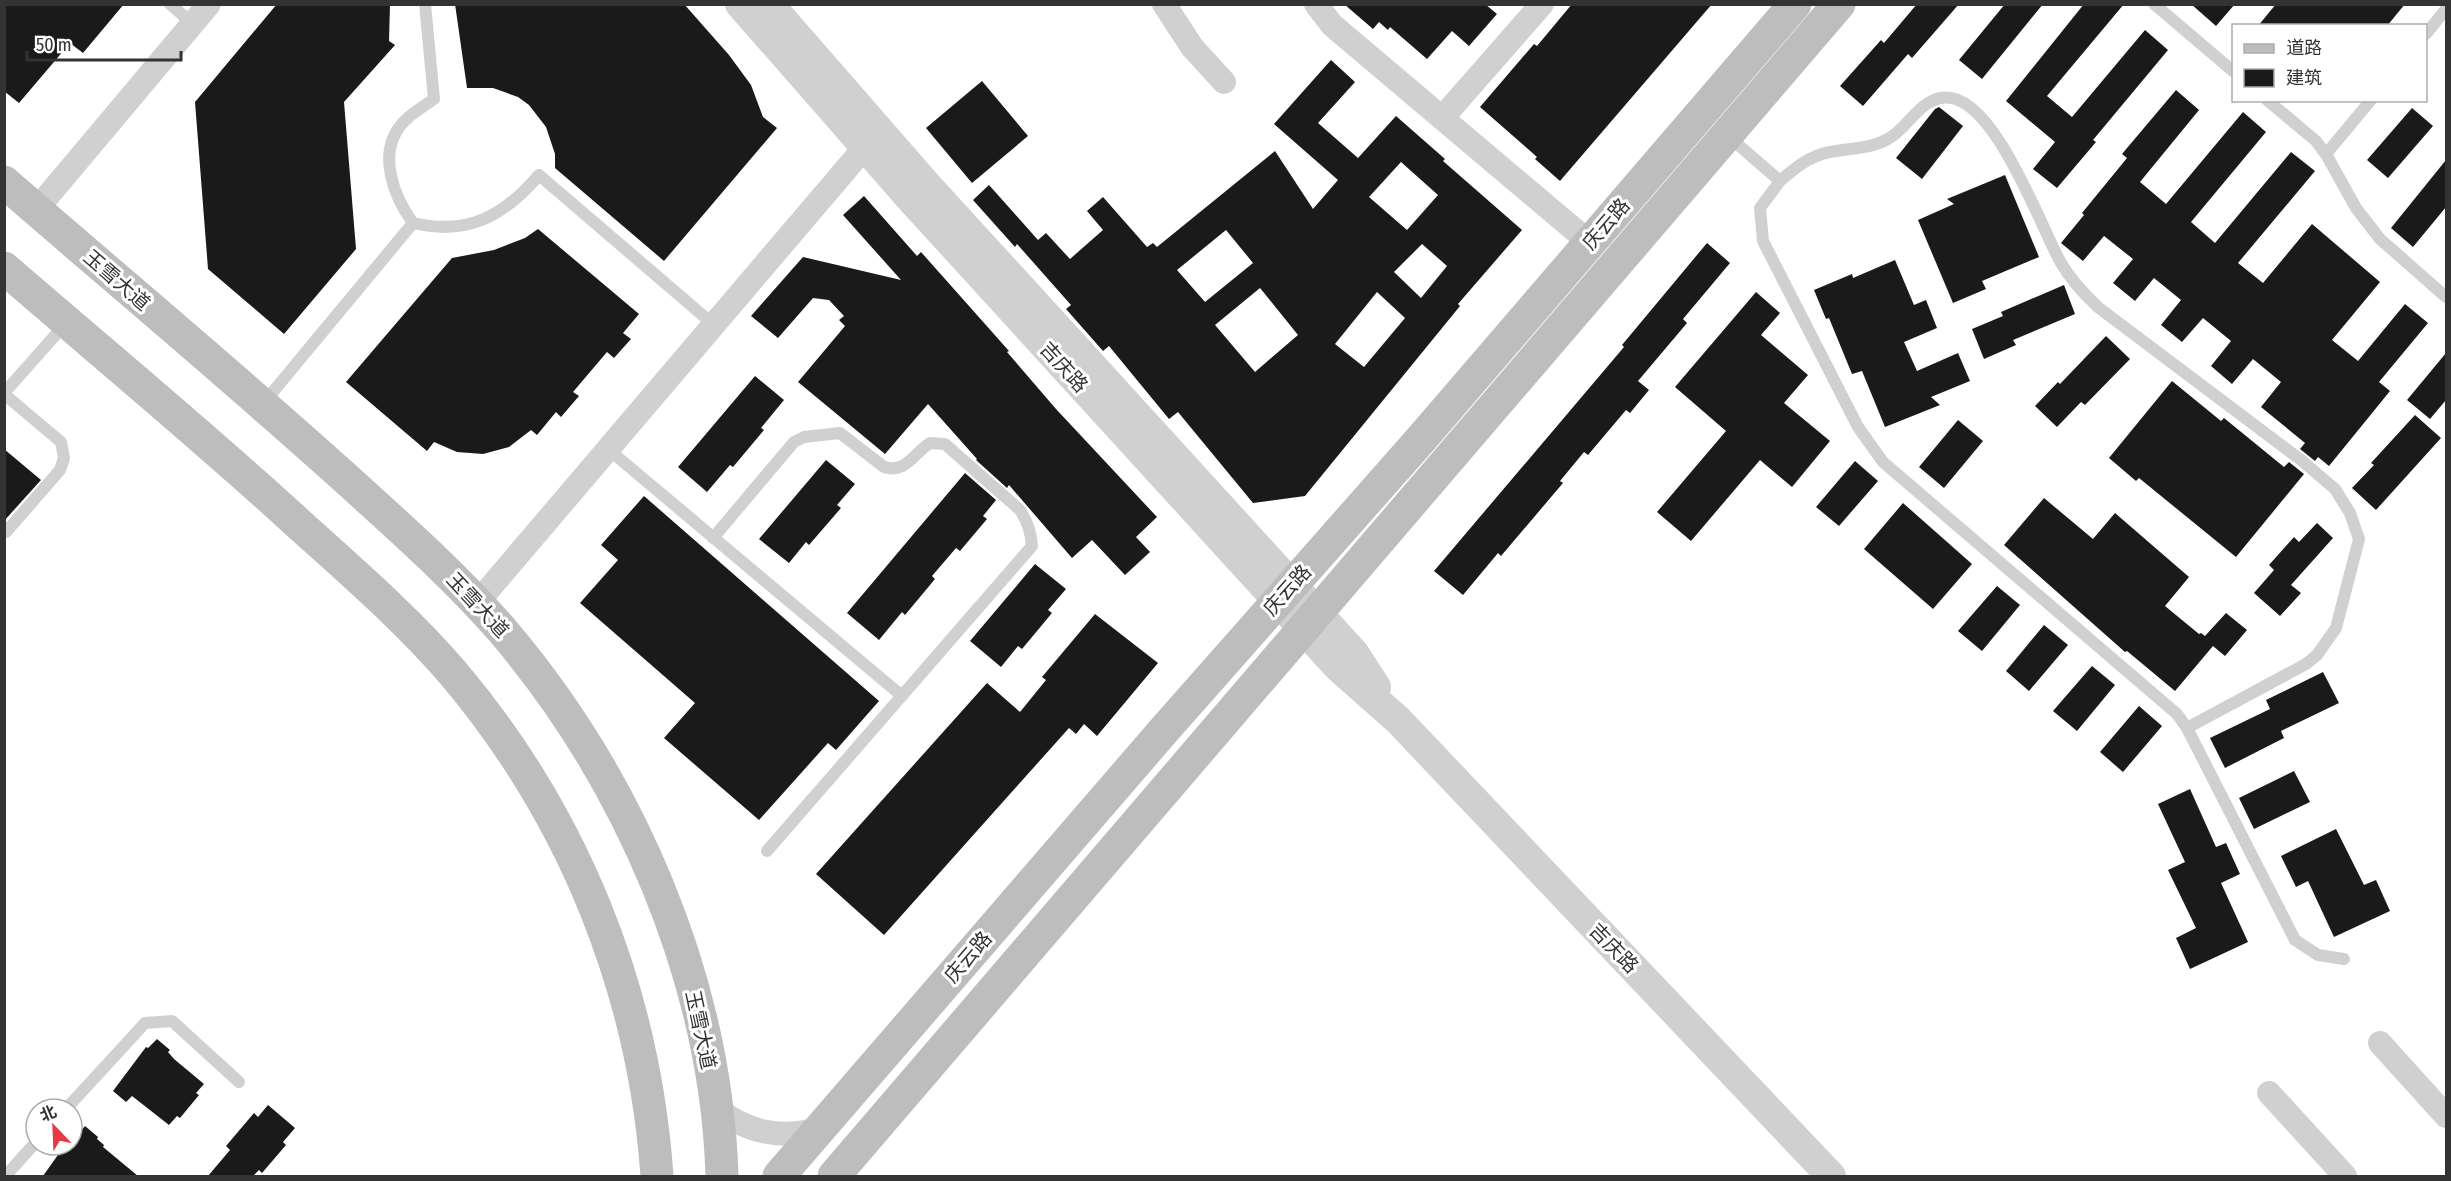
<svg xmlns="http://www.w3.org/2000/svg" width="2451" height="1181" font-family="'Fira Sans Condensed','Noto Sans SC',sans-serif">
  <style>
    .building { fill: #1a1a1a; fill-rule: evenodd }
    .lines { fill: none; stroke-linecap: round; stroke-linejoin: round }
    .service { stroke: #d0d0d0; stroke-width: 12 }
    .minor { stroke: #d0d0d0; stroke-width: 24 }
    .tertiary { stroke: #d0d0d0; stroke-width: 30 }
    .secondary { stroke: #bdbdbd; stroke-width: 33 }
    .labels { text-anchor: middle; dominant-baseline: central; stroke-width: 6; stroke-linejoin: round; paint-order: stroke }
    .street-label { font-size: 20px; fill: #333; stroke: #fff }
  </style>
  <rect width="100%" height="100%" fill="#fff"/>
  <g class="building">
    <polygon points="4,4 124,4 83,53 70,43 19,103 4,91"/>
    <polygon points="277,4 390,4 389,41 395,45 344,102 356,249 284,334 208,269 195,102"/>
    <polygon points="455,4 684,4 729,55 751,85 763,117 777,128 664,261 555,168 555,154 546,127 529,105 518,97 493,88 467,88"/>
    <polygon points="1344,4 1485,4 1497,14 1469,46 1452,31 1427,59 1390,27 1388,30 1379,22 1373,29"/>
    <polygon points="1572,4 1712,4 1560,181 1535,159 1537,157 1480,107 1534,44 1537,46"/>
    <polygon points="1917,4 1959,4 1912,58 1908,54 1863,106 1840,86 1881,40 1884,43"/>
    <polygon points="2005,4 2043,4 1982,79 1959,60"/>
    <polygon points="2084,4 2124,4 2047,96 2072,117 2145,30 2168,50 2093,140 2096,142 2057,188 2033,169 2055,142 2006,101"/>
    <polygon points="2191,4 2235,4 2216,26"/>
    <polygon points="2276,4 2405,4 2387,26 2258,26"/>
    <path d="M1331 60 1355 82 1318 123 1358 158 1396 116 1445 159 1443 161 1522 230 1458 304 1460 306 1305 496 1253 503 1178 412 1169 419 1109 346 1103 351 1066 309 1071 305 1017 244 1015 247 973 200 989 185 1038 240 1046 233 1070 259 1103 230 1087 211 1103 197 1147 247 1153 243 1157 247 1275 151 1313 209 1338 180 1274 124ZM1401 162 1438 195 1407 230 1369 197ZM1226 230 1253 263 1205 302 1177 270ZM1422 244 1447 266 1421 298 1394 272ZM1260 288 1298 335 1255 372 1215 325ZM1377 292 1405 318 1364 367 1335 344Z"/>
    <polygon points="982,81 1028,136 972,183 926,128"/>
    <polygon points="2176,90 2199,110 2140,182 2166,204 2243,112 2266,132 2191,222 2215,243 2291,152 2315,171 2238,263 2263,283 2312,224 2380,282 2332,340 2358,361 2405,304 2428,323 2379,382 2390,391 2329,466 2318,457 2315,461 2300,449 2305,443 2261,407 2281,382 2253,359 2232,384 2211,366 2231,341 2203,318 2182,342 2161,325 2181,300 2154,278 2135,301 2113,283 2133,259 2104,236 2083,261 2061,243 2084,215 2082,213 2127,158 2122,154"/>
    <polygon points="1939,107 1963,126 1922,179 1896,158 1935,109"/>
    <polygon points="2412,108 2433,126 2388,178 2367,160"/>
    <polygon points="2446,160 2446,207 2413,247 2391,228"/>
    <polygon points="2005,175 2039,257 1982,281 1986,289 1953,303 1918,220 1954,204 1947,199"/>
    <polygon points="864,196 917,256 921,252 1009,351 1007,352 1056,409 1157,517 1136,537 1150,552 1125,575 1092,540 1072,558 1009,485 1007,488 976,460 977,459 928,404 885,454 798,382 845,326 839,320 844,316 829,300 813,298 778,338 751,316 803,257 901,280 843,215"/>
    <polygon points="538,229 639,314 623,333 631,339 614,358 607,352 573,392 579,396 561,417 556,412 537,435 531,430 509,447 483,454 457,452 434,442 427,451 346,382 452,258 494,250 525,238"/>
    <polygon points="1707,243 1730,263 1683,319 1687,323 1638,381 1649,390 1630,413 1626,410 1588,455 1584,452 1560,481 1563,483 1501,556 1498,553 1463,595 1434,571 1624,347 1622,345"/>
    <polygon points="1895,260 1914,305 1926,300 1937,328 1904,342 1917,371 1958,353 1970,381 1931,397 1940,405 1885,427 1862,371 1852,374 1829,318 1826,319 1814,290 1852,274 1853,278"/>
    <polygon points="2064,285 2075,314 2013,340 2016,345 1984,359 1972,329 2003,316 2001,312"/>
    <polygon points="1756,292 1780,313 1761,335 1808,375 1784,403 1830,441 1792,487 1760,460 1691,541 1657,512 1726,431 1675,387"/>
    <polygon points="2106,336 2130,359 2085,405 2081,402 2057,427 2035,406 2058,382 2060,384"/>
    <polygon points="2446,353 2446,400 2430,419 2407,400"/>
    <polygon points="755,376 784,400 761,428 764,430 733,467 730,465 707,492 678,467"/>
    <polygon points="2172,381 2221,421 2224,418 2284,467 2289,462 2304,474 2236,557 2139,478 2136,481 2109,458"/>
    <polygon points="2415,415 2441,438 2376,510 2352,488 2374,465 2371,463"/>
    <polygon points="1958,420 1983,441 1944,488 1919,467"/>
    <polygon points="4,449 41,480 4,521"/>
    <polygon points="826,460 855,484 837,505 841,508 809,545 806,542 789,563 759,539"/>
    <polygon points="1855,461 1878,481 1839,526 1816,507"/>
    <polygon points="965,473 996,500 983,516 987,519 960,551 956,548 932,576 935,579 905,615 902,612 879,640 847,613"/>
    <polygon points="644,496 879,701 836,750 828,743 759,820 664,738 695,703 580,603 618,560 601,545"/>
    <polygon points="2044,498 2093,539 2115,513 2189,577 2165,606 2199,634 2201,633 2205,636 2226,613 2247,630 2225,656 2213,646 2175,691 2127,651 2125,652 2004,545"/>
    <polygon points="1903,503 1972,564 1933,609 1864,549"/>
    <polygon points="2317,523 2333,538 2291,585 2301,593 2280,616 2254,593 2274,570 2269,565 2294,537 2299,542"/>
    <polygon points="1035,564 1066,589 1048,610 1052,613 1022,649 1018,646 1001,667 970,641"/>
    <polygon points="1997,586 2020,605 1982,651 1958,631"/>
    <polygon points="1095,614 1158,663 1097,736 1084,724 1076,734 1069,728 884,935 816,874 987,683 1020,712 1046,680 1042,677"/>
    <polygon points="2044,625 2068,645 2029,691 2006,671"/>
    <polygon points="2092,666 2115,685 2077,731 2053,711"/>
    <polygon points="2323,672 2339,703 2281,731 2284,738 2225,768 2210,738 2270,709 2266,700"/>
    <polygon points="2139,706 2162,726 2123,772 2100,752"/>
    <polygon points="2294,771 2310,802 2254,829 2239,798"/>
    <polygon points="2190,789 2216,847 2226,843 2240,874 2221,883 2248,942 2190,969 2176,938 2196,928 2168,870 2185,862 2158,804"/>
    <polygon points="2336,829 2364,885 2376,880 2390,911 2334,937 2308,881 2296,887 2281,856"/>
    <polygon points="157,1039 170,1050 168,1052 174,1059 204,1084 196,1093 199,1095 180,1118 177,1116 169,1125 132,1096 126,1102 113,1091 146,1047 148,1048"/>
    <polygon points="268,1105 295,1128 283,1142 286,1145 262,1173 259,1170 253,1176 208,1176 230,1150 226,1146 254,1113 258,1117"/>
    <polygon points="85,1126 98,1137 97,1139 104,1145 103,1147 138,1176 43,1176 65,1145 72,1145 72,1137 75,1134 77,1136"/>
  </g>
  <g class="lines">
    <g class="service">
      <polyline points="170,4 193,24"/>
      <path d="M425 4 434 99C423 107 409 114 401 125 377 154 394 197 413 223 468 236 504 216 539 175L714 325"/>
      <polyline points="2154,4 2234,72"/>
      <polyline points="2426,34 2446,9"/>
      <polyline points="2267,100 2316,141 2327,156 2356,208 2380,239 2446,297"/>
      <polyline points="1728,136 1780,181 1760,208 1763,241 1858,427 1883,462 2177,714 2187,728 2295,940 2318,955 2344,959"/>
      <polyline points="2326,154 2371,100"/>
      <path d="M1780 181C1795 168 1809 156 1830 152 1850 148 1870 149 1888 139 1907 129 1918 102 1941 98 1992 88 2040 226 2061 263 2071 280 2085 295 2099 308L2301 460 2335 489 2350 513 2359 539 2336 628 2317 655 2306 664 2187 728"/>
      <polyline points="4,393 67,322"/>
      <polyline points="4,394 61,442 64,458 60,470 6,532"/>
      <polyline points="262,405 413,223"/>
      <polyline points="608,449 902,696"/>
      <path d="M713 538 794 442 804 437 840 433 884 467C906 474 914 453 930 443L945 444 1020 510C1028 522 1031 532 1032 546L767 851"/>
      <polyline points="66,1109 145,1023 172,1021 239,1082"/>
      <polyline points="9,1172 36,1142"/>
    </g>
    <g class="minor">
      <polyline points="1164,4 1192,47 1224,82"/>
      <polyline points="1316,4 1332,25 1590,243"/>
      <polyline points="1443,117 1542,4"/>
      <polyline points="36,210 209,4"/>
      <polyline points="477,603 865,147"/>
      <polyline points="2380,1043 2446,1116"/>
      <polyline points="2269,1093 2345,1176"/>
      <path d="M716 1108C748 1133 782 1140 821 1128"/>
    </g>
    <g class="tertiary">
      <polyline points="740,4 910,198 1338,667 1398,720 1831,1176"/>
      <polyline points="769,4 926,184 1354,653 1376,687"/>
    </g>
    <g class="secondary">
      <path d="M4 182C117 280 231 375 342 475 397 525 453 574 502 630 629 779 716 979 722 1176"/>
      <path d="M4 268C100 351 197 431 290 516 346 567 404 616 453 673 574 816 644 991 657 1176"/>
      <polyline points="779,1176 1165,729 1422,438 1795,4"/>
      <polyline points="834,1176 1839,4"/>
    </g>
  </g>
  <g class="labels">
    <g class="street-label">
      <text transform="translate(1606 224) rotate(-49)">庆云路</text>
      <text transform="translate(117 280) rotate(41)">玉雪大道</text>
      <text transform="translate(1064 367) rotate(48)">吉庆路</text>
      <text transform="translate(1287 590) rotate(-48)">庆云路</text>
      <text transform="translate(478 605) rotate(47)">玉雪大道</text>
      <text transform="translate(1614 948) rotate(46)">吉庆路</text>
      <text transform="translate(968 957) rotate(-49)">庆云路</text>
      <text transform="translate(701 1030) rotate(78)">玉雪大道</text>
    </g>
  </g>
  <rect width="2451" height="1181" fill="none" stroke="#333333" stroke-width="12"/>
  <rect x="2232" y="24" width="195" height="78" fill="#ffffff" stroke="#adadad" stroke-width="1.5"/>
  <rect x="2244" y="44" width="30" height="9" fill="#bdbdbd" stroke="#adadad" stroke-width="1.5"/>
  <text x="2286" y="54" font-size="18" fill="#333333">道路</text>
  <rect x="2244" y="69" width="30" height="18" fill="#1a1a1a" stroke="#adadad" stroke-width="1.5"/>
  <text x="2286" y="84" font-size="18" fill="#333333">建筑</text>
  <g transform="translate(54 1127) rotate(337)"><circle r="28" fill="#ffffff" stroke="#adadad" stroke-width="1.5"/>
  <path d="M0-4.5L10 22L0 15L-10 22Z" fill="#e63946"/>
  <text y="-9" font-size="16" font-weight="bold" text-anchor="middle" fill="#333333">北</text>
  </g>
  <path d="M27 51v9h154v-9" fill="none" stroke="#333333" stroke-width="3"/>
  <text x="36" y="51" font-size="18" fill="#333333" stroke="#ffffff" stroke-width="4.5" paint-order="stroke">50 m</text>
</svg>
